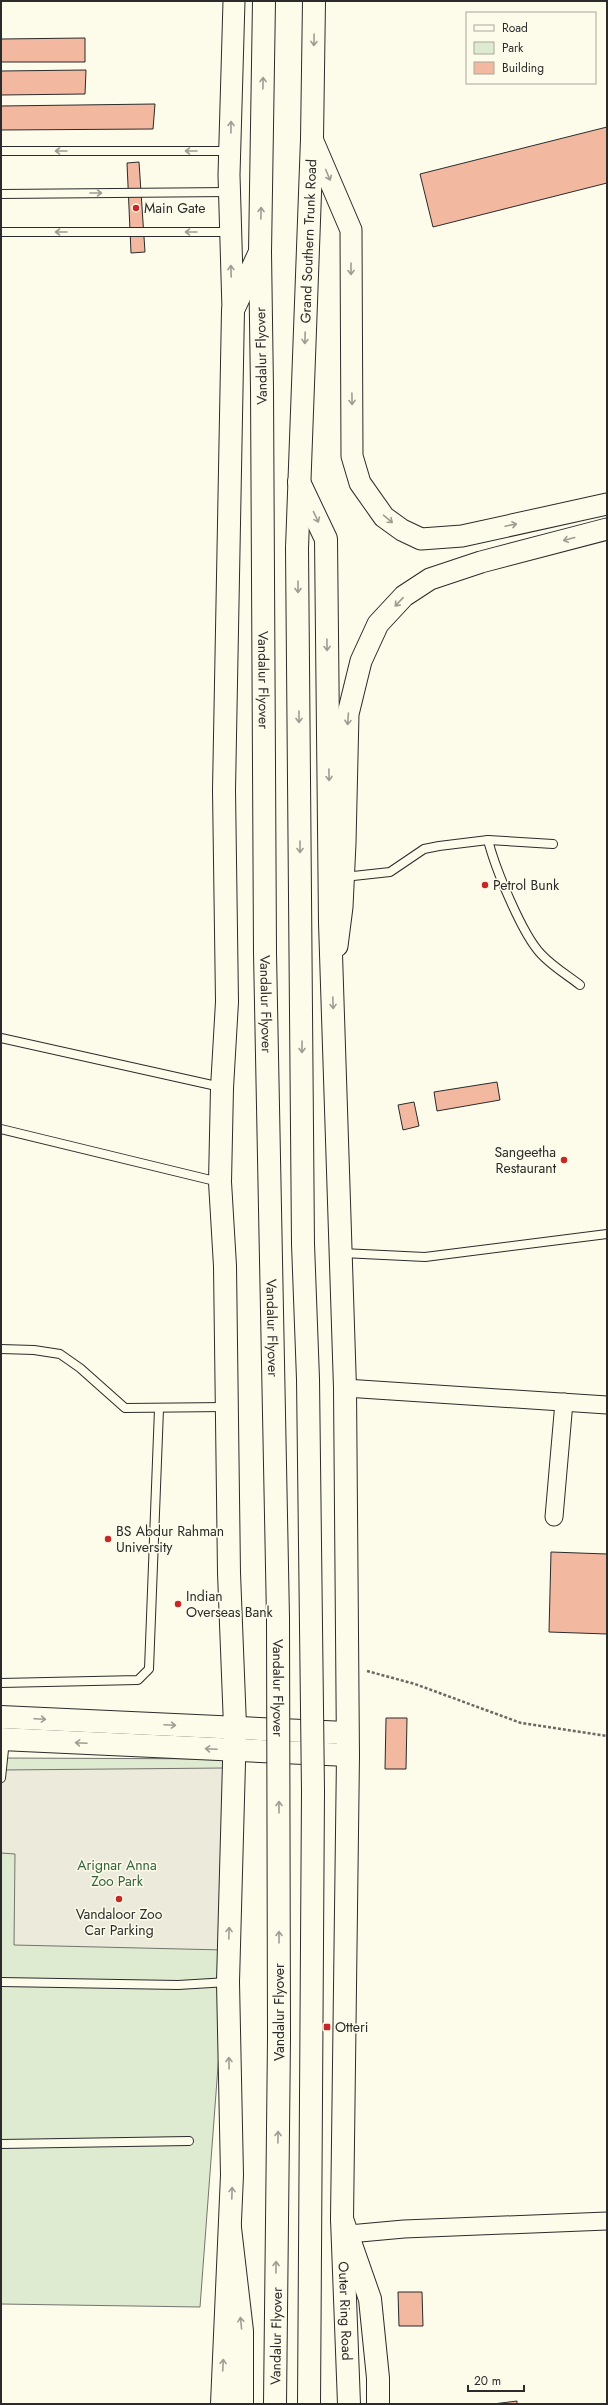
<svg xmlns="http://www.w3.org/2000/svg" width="608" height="2405" font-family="Jost,sans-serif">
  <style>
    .green { fill: #deebd1; stroke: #74746e }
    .parking { fill: #eceadb; stroke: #74746e }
    .building { fill: #f2b8a0; stroke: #2b2b2b }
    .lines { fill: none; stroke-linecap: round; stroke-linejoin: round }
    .service-casing { stroke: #2b2b2b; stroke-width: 10 }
    .minor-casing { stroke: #2b2b2b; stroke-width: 19 }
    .tertiary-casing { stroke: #2b2b2b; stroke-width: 23 }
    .primary-casing { stroke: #2b2b2b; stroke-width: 24 }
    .trunk-casing { stroke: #2b2b2b; stroke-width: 24 }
    .motorway-casing { stroke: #2b2b2b; stroke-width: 24 }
    .path { stroke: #6a6964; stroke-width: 2.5; stroke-dasharray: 3 2; stroke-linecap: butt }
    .service { stroke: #fdfbea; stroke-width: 8 }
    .minor { stroke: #fdfbea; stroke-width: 17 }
    .tertiary { stroke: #fdfbea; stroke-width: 21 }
    .primary { stroke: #fdfbea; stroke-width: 22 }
    .trunk { stroke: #fdfbea; stroke-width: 22 }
    .motorway { stroke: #fdfbea; stroke-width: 22 }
    .trunk-bridge-casing { stroke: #2b2b2b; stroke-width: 24; stroke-linecap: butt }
    .trunk-bridge { stroke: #fdfbea; stroke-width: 22 }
    .oneway { stroke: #9e9d94 }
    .poi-dot { fill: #c62828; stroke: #fdfbea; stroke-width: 1.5 }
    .labels { text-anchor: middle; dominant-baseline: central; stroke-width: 3; stroke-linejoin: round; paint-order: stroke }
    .poi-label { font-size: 14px; fill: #2b2b2b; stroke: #fdfbea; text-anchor: start }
    .street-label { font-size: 14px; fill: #2b2b2b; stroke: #fdfbea }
    .park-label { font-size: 14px; fill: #34623c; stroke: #fdfbea }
  </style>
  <rect width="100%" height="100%" fill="#fdfbea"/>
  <polygon class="green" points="1,1758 241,1759 200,2307 1,2304"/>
  <polygon class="parking" points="225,1768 224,1950 14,1945 15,1854 1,1853 1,1770"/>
  <g class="building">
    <polygon points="85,38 85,62 1,62 1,39"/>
    <polygon points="86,70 85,94 1,95 1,71"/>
    <polygon points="155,104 153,129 1,130 1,106"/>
    <polygon points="607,127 607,183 433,227 420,174"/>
    <polygon points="139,162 145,252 131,253 127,163"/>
    <polygon points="497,1082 500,1100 437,1111 434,1092"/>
    <polygon points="414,1102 419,1126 403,1130 398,1105"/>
    <polygon points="551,1552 607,1554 607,1634 549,1632"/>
    <polygon points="386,1718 407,1718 406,1769 385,1769"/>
    <polygon points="398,2292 422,2292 423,2326 399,2326"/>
    <polygon points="517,2401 517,2404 493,2404"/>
  </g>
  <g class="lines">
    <defs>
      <g id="service">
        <polyline points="1,151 230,151"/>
        <polyline points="1,194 229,192"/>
        <polyline points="1,232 230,232"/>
        <path d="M488 840C495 868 522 934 541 954 552 966 567 975 580 985"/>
        <polyline points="344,877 390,872 424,849 439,846 488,840 553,844"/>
        <polyline points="1,1038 221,1087"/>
        <polyline points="1,1129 219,1182"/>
        <polyline points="342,1253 425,1257 607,1234"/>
        <polyline points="1,1349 34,1350 60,1354 80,1368 125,1408 226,1407"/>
        <polyline points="1,1683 138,1680 149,1669 159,1409"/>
        <polyline points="1,1778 5,1740"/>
        <polyline points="1,1982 178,1985 228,1982"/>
        <polyline points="1,2144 189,2141"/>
      </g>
      <g id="minor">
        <polyline points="345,1388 607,1405"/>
        <polyline points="554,1517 564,1402"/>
        <polyline points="349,2234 404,2229 607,2221"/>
      </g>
      <g id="tertiary">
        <polyline points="312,139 351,230 352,456 360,483 384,517 402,530 421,539 462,536 607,504"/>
        <polyline points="233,310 229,175 234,1"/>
        <polyline points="337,946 342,907 345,843 348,714 361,661 378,624 404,596 430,579 481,562 607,529"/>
      </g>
      <g id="primary">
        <polyline points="1,1717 346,1733"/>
        <polyline points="1,1739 348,1755"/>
      </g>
      <g id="trunk">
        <polyline points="262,389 260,252 264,1"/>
        <polyline points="299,482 326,539 330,923 345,1388 348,1755 342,2219 370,2299 378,2378 378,2404"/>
        <path id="s1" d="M297 548 312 139 314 1"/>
        <polyline points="222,2404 232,2175 228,1982 235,1726 229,1573 225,1266 220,1182 222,1088 227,1002 224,790 233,310 260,252"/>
      </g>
      <g id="motorway">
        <path id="s2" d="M342 2219 349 2404"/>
        <polyline points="230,2228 242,2331 242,2404"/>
      </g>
    </defs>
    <use href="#service" class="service-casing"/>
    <use href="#minor" class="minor-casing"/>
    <use href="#tertiary" class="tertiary-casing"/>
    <use href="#primary" class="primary-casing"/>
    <use href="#trunk" class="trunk-casing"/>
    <use href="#motorway" class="motorway-casing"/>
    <polyline class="path" points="367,1671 415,1684 521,1723 607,1736"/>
    <use href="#service" class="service"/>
    <use href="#minor" class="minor"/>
    <use href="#tertiary" class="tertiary"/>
    <use href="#primary" class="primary"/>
    <use href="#trunk" class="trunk"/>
    <use href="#motorway" class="motorway"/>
    <defs>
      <g id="trunk-bridge">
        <path id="s3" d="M262 389 265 953 278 1618 279 2038 275 2404"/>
        <polyline points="297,548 303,1244 308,1379 313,1791 309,2404"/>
      </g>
    </defs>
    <use href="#trunk-bridge" class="trunk-bridge-casing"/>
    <use href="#trunk-bridge" class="trunk-bridge"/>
  </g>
  <defs><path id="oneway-shaft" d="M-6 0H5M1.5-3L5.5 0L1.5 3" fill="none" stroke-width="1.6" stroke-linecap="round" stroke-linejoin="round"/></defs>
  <g class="oneway">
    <use href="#oneway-shaft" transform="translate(314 40) rotate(91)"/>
    <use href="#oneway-shaft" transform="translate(263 83) rotate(-89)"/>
    <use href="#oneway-shaft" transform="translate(231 127) rotate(-89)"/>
    <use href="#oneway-shaft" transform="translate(61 151) rotate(-180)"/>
    <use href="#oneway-shaft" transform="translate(191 151) rotate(-180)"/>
    <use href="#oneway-shaft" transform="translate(328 175) rotate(67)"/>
    <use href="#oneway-shaft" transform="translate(96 193)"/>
    <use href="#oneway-shaft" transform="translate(261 213) rotate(-89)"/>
    <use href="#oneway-shaft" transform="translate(61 232) rotate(180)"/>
    <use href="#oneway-shaft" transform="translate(191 232) rotate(180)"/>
    <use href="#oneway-shaft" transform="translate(351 269) rotate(90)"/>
    <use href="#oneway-shaft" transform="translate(231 271) rotate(-92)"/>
    <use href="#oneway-shaft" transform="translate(305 338) rotate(92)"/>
    <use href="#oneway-shaft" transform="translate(352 399) rotate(89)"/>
    <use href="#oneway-shaft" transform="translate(316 517) rotate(65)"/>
    <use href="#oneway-shaft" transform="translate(388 519) rotate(40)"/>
    <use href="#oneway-shaft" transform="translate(511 525) rotate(-12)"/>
    <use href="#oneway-shaft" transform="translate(569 539) rotate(165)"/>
    <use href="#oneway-shaft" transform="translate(298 587) rotate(90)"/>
    <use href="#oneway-shaft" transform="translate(399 602) rotate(133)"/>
    <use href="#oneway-shaft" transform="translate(327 645) rotate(89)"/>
    <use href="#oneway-shaft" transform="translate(299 717) rotate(90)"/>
    <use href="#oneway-shaft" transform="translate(348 719) rotate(94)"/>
    <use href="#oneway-shaft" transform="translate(329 775) rotate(89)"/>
    <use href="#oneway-shaft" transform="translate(300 847) rotate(90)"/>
    <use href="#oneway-shaft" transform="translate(333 1003) rotate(88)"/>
    <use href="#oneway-shaft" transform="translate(302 1047) rotate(90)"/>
    <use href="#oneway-shaft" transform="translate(40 1719) rotate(3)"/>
    <use href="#oneway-shaft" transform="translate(170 1725) rotate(3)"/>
    <use href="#oneway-shaft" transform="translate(81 1743) rotate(-177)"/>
    <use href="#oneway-shaft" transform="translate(211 1749) rotate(-177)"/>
    <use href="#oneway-shaft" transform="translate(279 1807) rotate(-90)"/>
    <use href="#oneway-shaft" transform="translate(229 1933) rotate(-88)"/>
    <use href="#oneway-shaft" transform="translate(279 1937) rotate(-90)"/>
    <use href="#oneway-shaft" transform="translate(229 2063) rotate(-91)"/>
    <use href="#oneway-shaft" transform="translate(278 2137) rotate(-89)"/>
    <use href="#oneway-shaft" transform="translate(232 2193) rotate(-88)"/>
    <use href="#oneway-shaft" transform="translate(276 2267) rotate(-89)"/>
    <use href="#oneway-shaft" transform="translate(241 2323) rotate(-96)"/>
    <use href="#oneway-shaft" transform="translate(223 2365) rotate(-87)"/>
  </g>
  <g class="poi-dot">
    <circle cx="136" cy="208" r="4"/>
    <circle cx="485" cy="885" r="4"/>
    <circle cx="564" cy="1160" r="4"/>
    <circle cx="108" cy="1539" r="4"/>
    <circle cx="178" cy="1604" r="4"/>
    <circle cx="119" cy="1899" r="4"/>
    <rect x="323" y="2023" width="8" height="8" rx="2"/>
  </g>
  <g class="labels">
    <g class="poi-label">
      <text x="144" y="208">Main Gate</text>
      <text x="493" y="885">Petrol Bunk</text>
      <text x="556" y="1152" text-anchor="end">Sangeetha<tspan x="556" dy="16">Restaurant</tspan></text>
      <text x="116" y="1531">BS Abdur Rahman<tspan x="116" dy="16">University</tspan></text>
      <text x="186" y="1596">Indian<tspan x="186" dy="16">Overseas Bank</tspan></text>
      <text x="119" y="1914" text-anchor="middle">Vandaloor Zoo<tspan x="119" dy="16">Car Parking</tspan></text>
      <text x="335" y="2027">Otteri</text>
    </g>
    <g class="street-label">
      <text stroke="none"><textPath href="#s1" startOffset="307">Grand Southern Trunk Road</textPath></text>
      <text transform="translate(261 356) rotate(-91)">Vandalur Flyover</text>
      <text stroke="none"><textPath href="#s3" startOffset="291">Vandalur Flyover</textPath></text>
      <text stroke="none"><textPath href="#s3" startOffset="615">Vandalur Flyover</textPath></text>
      <text stroke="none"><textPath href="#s3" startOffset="939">Vandalur Flyover</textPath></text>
      <text stroke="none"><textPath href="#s3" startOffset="1299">Vandalur Flyover</textPath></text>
      <text transform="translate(279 2012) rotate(-90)">Vandalur Flyover</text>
      <text stroke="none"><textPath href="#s2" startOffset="92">Outer Ring Road</textPath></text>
      <text transform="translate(276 2336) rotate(-89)">Vandalur Flyover</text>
    </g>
    <g class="park-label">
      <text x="117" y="1865">Arignar Anna<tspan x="117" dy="16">Zoo Park</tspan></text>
    </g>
  </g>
  <rect width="608" height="2405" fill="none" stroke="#2b2b2b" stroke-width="4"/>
  <rect x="466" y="12" width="130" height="72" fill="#fdfbea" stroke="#a9a89e"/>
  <rect x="474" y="25" width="20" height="6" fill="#fdfbea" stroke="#a9a89e"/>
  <text x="502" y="32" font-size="12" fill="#2b2b2b">Road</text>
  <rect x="474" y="42" width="20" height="12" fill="#deebd1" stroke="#a9a89e"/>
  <text x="502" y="52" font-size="12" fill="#2b2b2b">Park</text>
  <rect x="474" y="62" width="20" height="12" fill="#f2b8a0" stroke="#a9a89e"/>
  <text x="502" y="72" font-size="12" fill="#2b2b2b">Building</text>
  <path d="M468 2385v6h56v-6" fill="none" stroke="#2b2b2b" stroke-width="2"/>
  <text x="474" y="2385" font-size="12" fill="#2b2b2b" stroke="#fdfbea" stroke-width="3" paint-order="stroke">20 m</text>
</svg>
